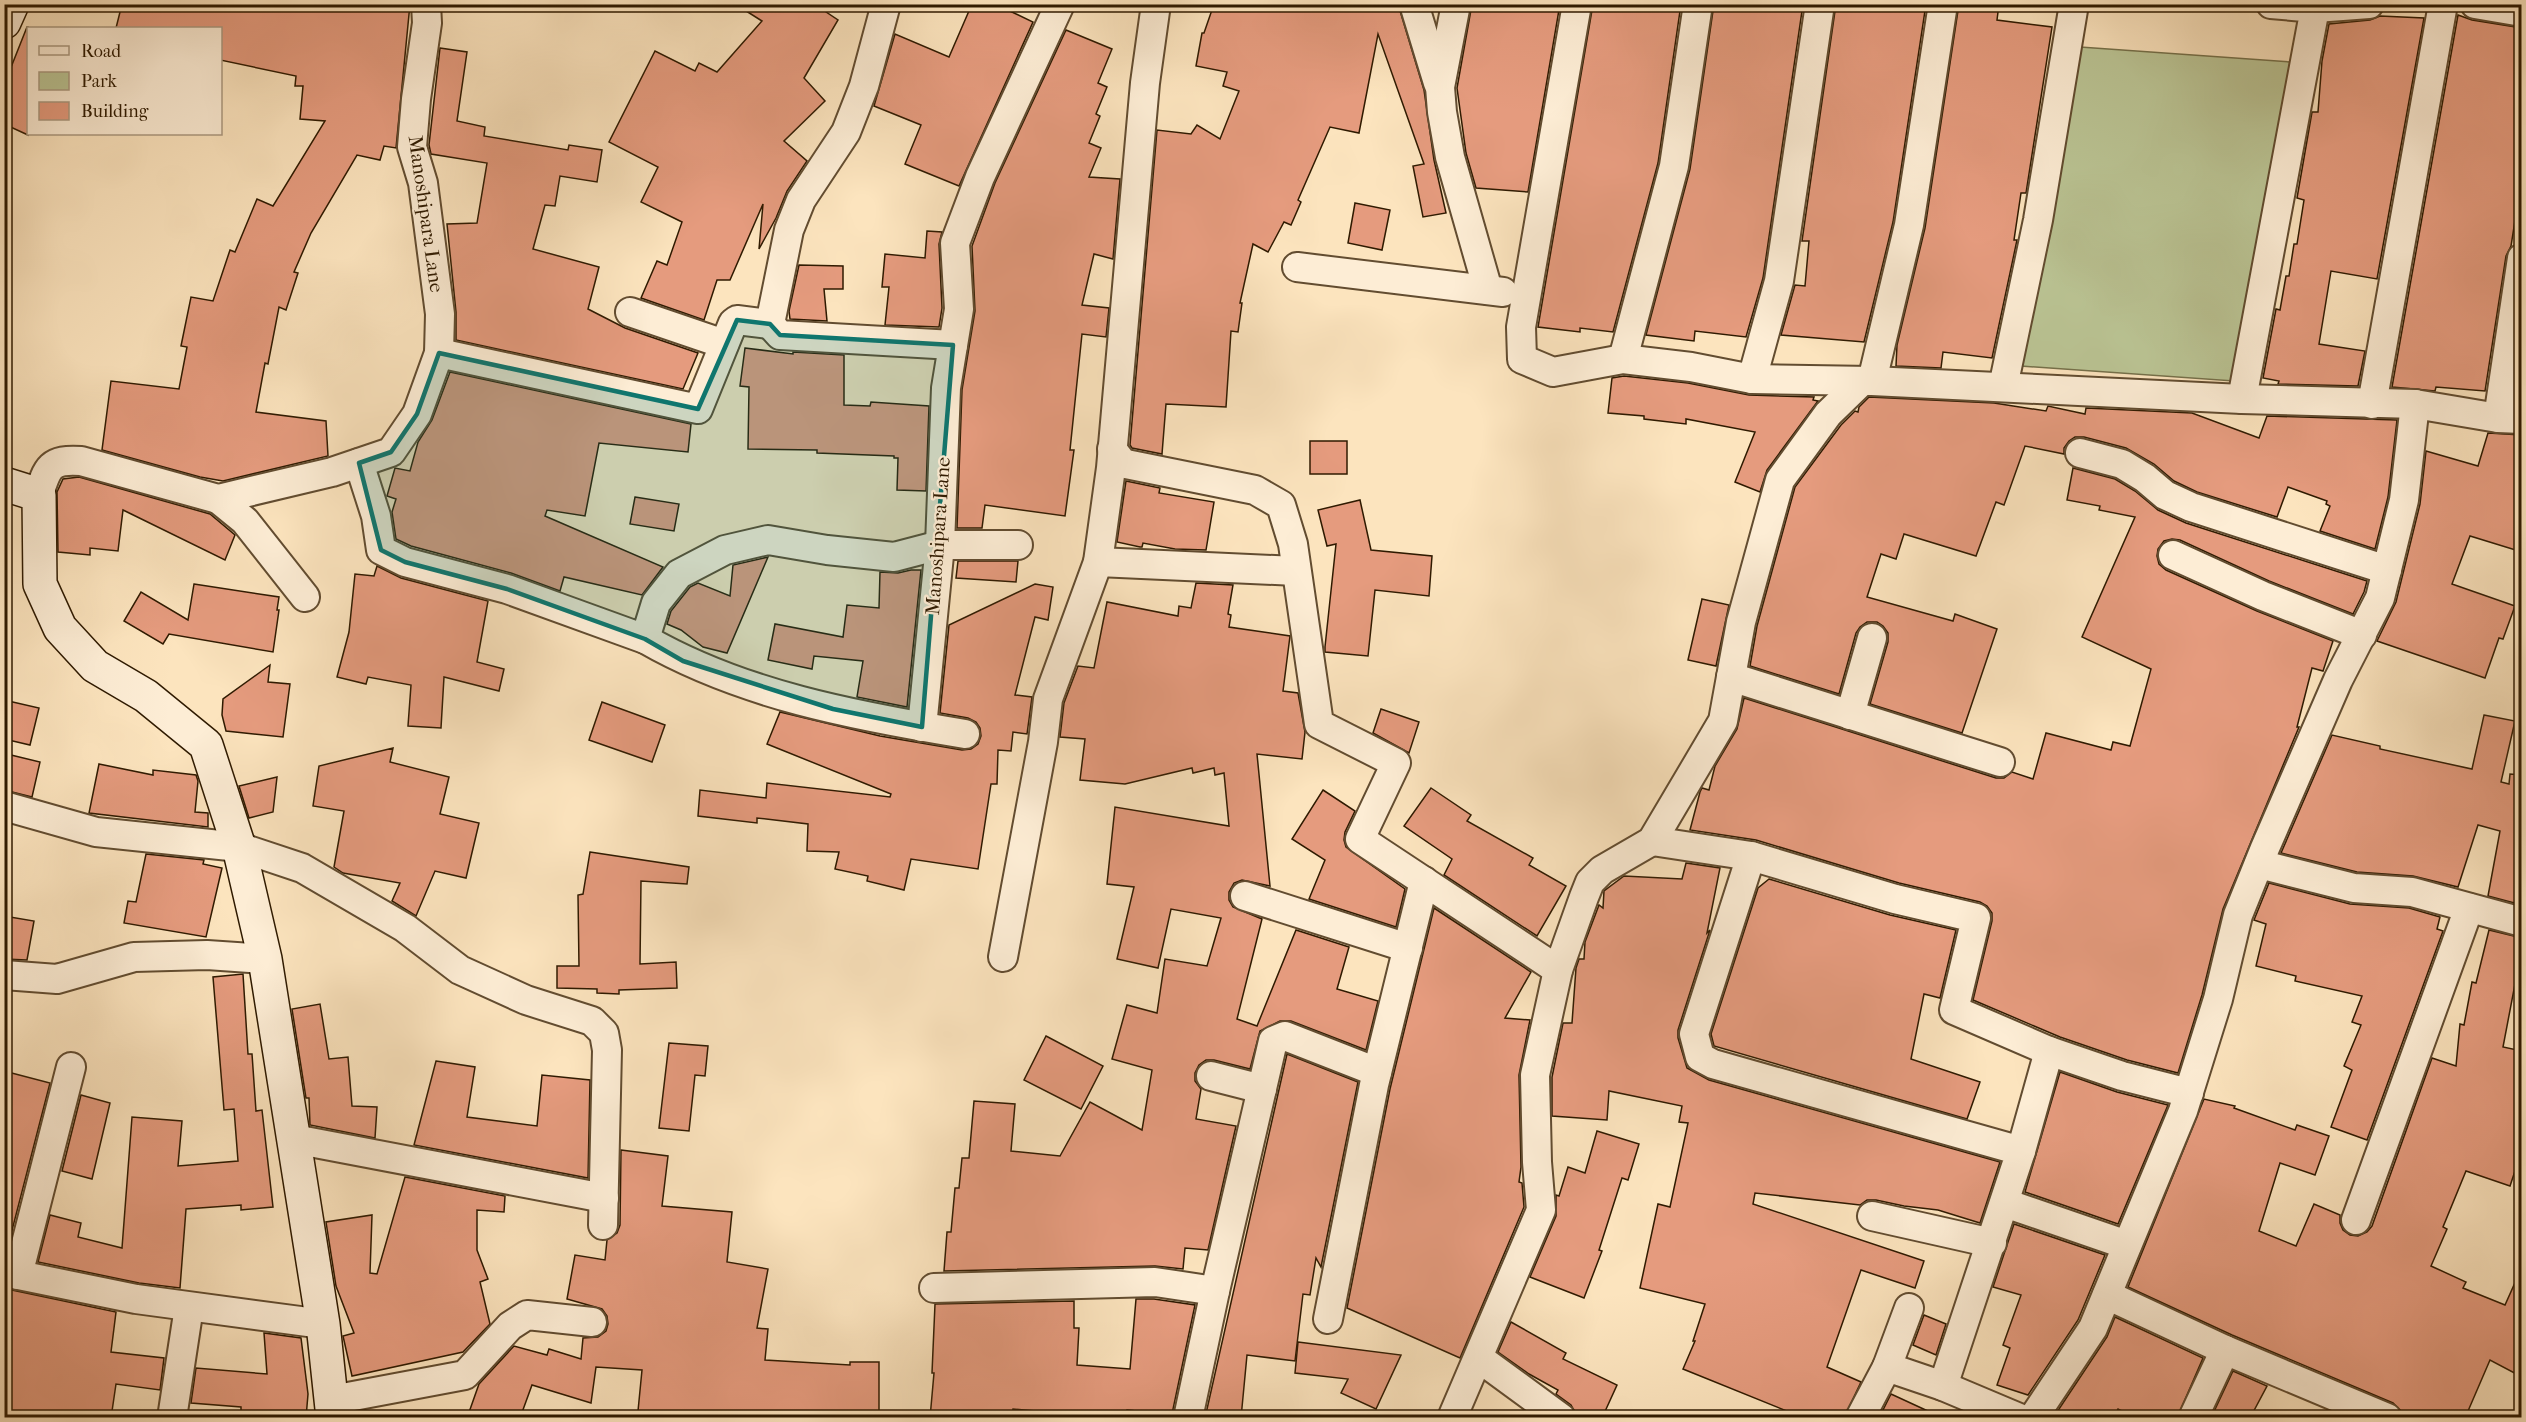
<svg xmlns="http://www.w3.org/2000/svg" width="2526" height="1422" font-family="'IM FELL French Canon',serif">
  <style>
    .green { fill: #bbc595; stroke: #75704a; stroke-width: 1.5 }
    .building { fill: #e59b7e; stroke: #2f1a00; stroke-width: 1.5 }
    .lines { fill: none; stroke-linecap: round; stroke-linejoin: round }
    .street-casing { stroke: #624c30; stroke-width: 32 }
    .secondary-casing { stroke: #2f1a00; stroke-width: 36 }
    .street { stroke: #fdedd5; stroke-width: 28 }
    .secondary { stroke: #fdedd5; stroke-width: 33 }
    .marked { fill: #0f766e; fill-opacity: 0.2; stroke: #0f766e; stroke-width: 4.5; stroke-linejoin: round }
    .labels { text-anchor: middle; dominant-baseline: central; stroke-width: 4.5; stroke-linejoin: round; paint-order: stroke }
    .street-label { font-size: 20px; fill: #2f1a00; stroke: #fdedd5 }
  </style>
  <rect width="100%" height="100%" fill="#fce4be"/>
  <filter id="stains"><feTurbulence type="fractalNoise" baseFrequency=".00333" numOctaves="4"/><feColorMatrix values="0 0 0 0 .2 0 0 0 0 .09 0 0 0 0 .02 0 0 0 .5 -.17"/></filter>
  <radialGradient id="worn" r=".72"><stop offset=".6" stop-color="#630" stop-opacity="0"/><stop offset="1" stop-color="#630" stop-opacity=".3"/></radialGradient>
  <polygon class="green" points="2080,47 2290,62 2234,381 2021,366"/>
  <g class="building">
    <polygon points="122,4 410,4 396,148 384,146 380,160 357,155 311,233 294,272 298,273 286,310 279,307 268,364 265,363 256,412 326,421 328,456 223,481 200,477 102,450 111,381 179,389 187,347 181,346 191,297 213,301 230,250 235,252 257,199 273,206 325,121 300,119 303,86 295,86 296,76 220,60 220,28 116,28"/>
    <polygon points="735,4 814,4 838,20 804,78 825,101 784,141 807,161 787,191 776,218 759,249 763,204 730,280 717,280 704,320 641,298 657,261 667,265 682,222 641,202 658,167 609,142 655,51 695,71 699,63 717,72 762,21"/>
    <polygon points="972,4 995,4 1033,22 959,186 905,164 921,125 874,106 895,34 949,57"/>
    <polygon points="1214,4 1398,4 1424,90 1434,160 1446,213 1423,217 1413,166 1424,164 1378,34 1359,133 1330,127 1298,200 1301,202 1291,225 1284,222 1268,252 1253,244 1240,303 1242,303 1238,332 1231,331 1226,407 1166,404 1162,454 1132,448 1130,445 1157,130 1191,134 1197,125 1220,139 1239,91 1223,86 1227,72 1196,66 1202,33 1204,33"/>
    <polygon points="1472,4 1560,4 1528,192 1476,188 1466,153 1457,88"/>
    <polygon points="1593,4 1681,4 1658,163 1613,332 1580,328 1580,332 1538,327"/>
    <polygon points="1714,4 1803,4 1763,278 1746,337 1695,331 1694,341 1646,335 1690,169"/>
    <polygon points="1836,4 1926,4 1893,222 1864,342 1781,335 1795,285 1805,286 1809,241 1802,241"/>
    <polygon points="1959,4 1999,4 1997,20 2052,27 2026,193 2021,193 2014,240 2017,240 1992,358 1943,352 1941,368 1896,366 1897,345 1925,228"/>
    <polygon points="2458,15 2472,20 2522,28 2522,195 2519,195 2511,246 2506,256 2485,391 2436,387 2435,391 2392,387"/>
    <polygon points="2380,16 2424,18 2377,279 2331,271 2319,344 2365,351 2358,386 2278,384 2279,381 2263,378 2276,309 2280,310 2286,276 2289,276 2294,244 2297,244 2304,200 2297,198 2312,112 2318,112 2322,61 2329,24 2370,20"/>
    <polygon points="27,27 28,27 28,135 4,124 4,85"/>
    <polygon points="1066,30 1112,49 1098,83 1107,87 1096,114 1100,116 1089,143 1101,148 1089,177 1120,179 1113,259 1094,254 1082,305 1109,308 1106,337 1082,334 1070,450 1074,450 1065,516 985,505 982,528 957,528 962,390 975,311 972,246 995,183"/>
    <polygon points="440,48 467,52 457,121 485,127 484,136 568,150 569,145 602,150 597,182 560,176 555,206 545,205 533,249 599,267 588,309 625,328 698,353 683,389 456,340 456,312 447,224 477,223 487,163 431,154 429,145"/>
    <polygon points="1355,203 1390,210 1382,250 1348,243"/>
    <polygon points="927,231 942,232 939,244 942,308 939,327 885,325 889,287 882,287 885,254 925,258"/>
    <polygon points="799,265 843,266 843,289 824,289 827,321 790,319 789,311"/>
    <polygon points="745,348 793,354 793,352 844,355 844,405 870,406 871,402 929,406 926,491 897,490 898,458 894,458 894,456 817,453 817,450 748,449 749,387 740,386"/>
    <polygon points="450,372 691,424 688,452 599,443 585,516 547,510 545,516 663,567 642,595 564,577 560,591 511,573 411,546 396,539 392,512 396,499 387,496 395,468 410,471 418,442 432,420"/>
    <polygon points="1624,376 1688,383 1749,395 1814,397 1813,400 1818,401 1767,470 1760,492 1735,482 1755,432 1686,419 1686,424 1644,419 1644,416 1608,413 1612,378"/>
    <polygon points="1869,397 1994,403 2046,411 2048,406 2085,414 2086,408 2192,413 2259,438 2267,416 2397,420 2388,497 2375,549 2320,531 2330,506 2326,504 2327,501 2288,487 2277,517 2197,492 2174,481 2154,464 2126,448 2084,437 2075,437 2069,441 2064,448 2064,454 2025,446 2004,505 1996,502 1976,556 1904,534 1896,559 1881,554 1867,597 1953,621 1955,614 1997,629 1962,733 1870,704 1888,642 1888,633 1883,626 1877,622 1867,622 1860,627 1856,633 1839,694 1750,666 1757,626 1795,487 1841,425 1855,411 1858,412 1859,407"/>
    <polygon points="2488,433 2522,435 2522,552 2470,536 2452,584 2515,606 2503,639 2499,638 2485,678 2377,641 2396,602 2420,504 2426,451 2478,466"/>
    <rect x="1310" y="441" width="37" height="33"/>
    <polygon points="2073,468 2115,479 2135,491 2158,510 2186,523 2367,581 2364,592 2353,614 2269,581 2180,540 2172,539 2164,541 2158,549 2157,556 2159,564 2166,570 2257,611 2333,641 2323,671 2312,668 2297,727 2299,727 2223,909 2202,995 2178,1073 2127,1060 2060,1037 1973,1000 1992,921 1992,913 1987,906 1980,902 1899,883 1756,840 1690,830 1700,792 1702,788 1709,790 1715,766 1737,729 1744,698 1996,778 2004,778 2012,772 2033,779 2046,733 2111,750 2113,742 2130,746 2151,669 2082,637 2135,517 2099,510 2100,506 2067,500"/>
    <polygon points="79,477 210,514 235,535 225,560 123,510 118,551 90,548 90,555 58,552 57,492 63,479"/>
    <polygon points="1126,481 1160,488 1159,493 1214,502 1206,550 1175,549 1143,543 1142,547 1140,547 1117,542"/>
    <polygon points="635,497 679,504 674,531 630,524"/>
    <polygon points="1360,500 1371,550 1432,556 1429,596 1375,590 1368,656 1325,652 1325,647 1336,544 1327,546 1318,510"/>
    <polygon points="768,557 727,653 703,647 681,630 667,624 671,611 690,587 698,583 730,596 733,565"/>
    <polygon points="958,561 1018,561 1016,582 956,578"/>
    <polygon points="377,566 401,578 488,601 477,662 504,669 499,691 444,677 441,728 408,726 411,685 368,677 366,684 337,677 349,632 355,574 374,576"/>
    <polygon points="911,570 921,570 907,707 857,697 863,661 814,656 812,669 768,660 775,624 843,637 847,605 879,608 880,572 898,573"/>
    <polygon points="1196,583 1233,585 1228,614 1231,615 1229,627 1290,636 1283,691 1298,693 1305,732 1302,759 1257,754 1270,886 1242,880 1234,883 1229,892 1229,900 1233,907 1262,919 1237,1019 1257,1026 1296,930 1349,947 1337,989 1378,1001 1366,1050 1291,1021 1280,1021 1260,1031 1250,1069 1214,1060 1206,1060 1199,1065 1195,1073 1195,1081 1201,1089 1196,1119 1236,1126 1208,1250 1185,1248 1183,1269 1155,1266 944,1271 947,1232 951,1232 955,1188 959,1188 962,1158 969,1158 974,1101 1015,1104 1011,1151 1060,1156 1090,1102 1142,1130 1152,1070 1112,1059 1127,1005 1157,1013 1165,959 1207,966 1221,918 1171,909 1158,968 1117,959 1134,887 1107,884 1115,807 1229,826 1224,773 1215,775 1214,768 1193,773 1192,768 1125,784 1080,780 1085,739 1060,737 1064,703 1078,666 1094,668 1107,602 1178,616 1179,606 1191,608"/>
    <polygon points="194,584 279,597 277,610 279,610 273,652 169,634 163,644 124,621 141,592 188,620"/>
    <polygon points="1035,584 1053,587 1048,620 1035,617 1015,695 1032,697 1027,734 1013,732 1011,751 998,750 997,784 991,784 978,869 911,859 904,890 867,881 868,876 835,869 839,852 807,851 808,824 757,818 757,823 698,816 700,790 766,798 767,783 890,797 891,794 767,744 780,712 880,736 962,750 971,749 978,744 981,736 980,728 976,722 968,718 940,713 949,625"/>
    <polygon points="1702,599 1729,605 1716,666 1688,660"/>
    <polygon points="270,665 268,682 290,684 283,737 226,731 222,715 223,699"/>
    <polygon points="4,700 39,708 30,745 4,739"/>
    <polygon points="602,702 665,725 652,762 589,740"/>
    <polygon points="1381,709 1419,722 1409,753 1373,733"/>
    <polygon points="2484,715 2515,721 2501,782 2509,784 2510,774 2522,775 2522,905 2488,896 2500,831 2478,825 2458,887 2413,876 2357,872 2281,853 2332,735 2380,746 2380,749 2472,769"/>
    <polygon points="393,748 390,762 449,777 440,814 479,823 466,878 435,871 416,916 392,901 400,883 343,873 334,867 344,811 313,806 319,766"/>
    <polygon points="11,755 40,762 32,797 4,790"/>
    <polygon points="99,764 153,775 153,770 196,775 198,781 195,812 208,813 208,827 89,813"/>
    <polygon points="277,777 273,812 249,818 239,786"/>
    <polygon points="1431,788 1471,815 1467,821 1533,858 1529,865 1566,886 1537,936 1444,875 1452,859 1404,826"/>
    <polygon points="1323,790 1355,811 1345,832 1344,840 1346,847 1405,889 1396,927 1309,899 1325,860 1292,839"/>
    <polygon points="590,852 689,867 687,884 641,881 640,964 676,962 677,988 619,990 619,994 597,993 597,989 557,988 557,966 579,966 578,895 583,894"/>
    <polygon points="146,854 204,860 203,864 222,868 206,937 124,923 128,901 136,902"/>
    <polygon points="1686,863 1720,868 1707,933 1710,930 1678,1030 1678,1038 1687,1068 1709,1080 2000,1162 1980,1223 1938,1210 1904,1206 1876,1200 1867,1200 1860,1205 1755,1193 1753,1204 1924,1261 1915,1288 1861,1270 1827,1367 1861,1382 1844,1418 1804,1418 1683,1369 1695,1341 1693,1341 1705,1304 1640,1288 1658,1204 1670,1207 1688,1123 1679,1122 1682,1106 1609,1091 1607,1120 1552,1116 1552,1077 1563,1023 1572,1023 1576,968 1579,959 1584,959 1585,942 1599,905 1603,908 1604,891 1624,876 1682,879"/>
    <polygon points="1769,879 1890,915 1956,930 1940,998 1924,994 1911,1059 1980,1082 1967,1119 1714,1046 1711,1034 1758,888"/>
    <polygon points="2269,883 2350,904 2409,908 2440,917 2437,929 2443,931 2367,1140 2331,1127 2352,1070 2344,1066 2361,1025 2352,1022 2362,996 2295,981 2296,976 2256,966 2266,924 2254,920"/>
    <polygon points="1434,908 1531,972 1505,1018 1530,1020 1519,1075 1521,1167 1519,1182 1522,1183 1524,1207 1460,1358 1347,1308 1390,1089"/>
    <polygon points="4,916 34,921 27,960 4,959"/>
    <polygon points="2489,930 2522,938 2522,987 2515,984 2503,1047 2522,1051 2522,1150 2510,1186 2466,1171 2443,1227 2447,1229 2431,1266 2466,1282 2463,1288 2505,1305 2522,1267 2522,1377 2490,1360 2465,1418 2416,1418 2402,1412 2393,1403 2232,1335 2128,1287 2204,1099 2235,1106 2234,1108 2295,1130 2297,1125 2329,1136 2315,1175 2280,1163 2259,1231 2296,1246 2314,1204 2340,1215 2340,1223 2343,1230 2350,1235 2358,1236 2367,1232 2372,1226 2432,1058 2456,1066 2460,1024 2464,1025 2472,982 2476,983"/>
    <polygon points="243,974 248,1054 252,1054 256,1111 262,1110 273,1207 241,1210 241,1205 186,1209 180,1288 139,1283 38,1262 50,1215 81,1223 78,1237 122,1248 132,1117 182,1121 178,1166 238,1161 234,1109 224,1110 213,977"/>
    <polygon points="320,1004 329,1059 348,1057 352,1106 377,1107 375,1138 310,1125 309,1098 306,1098 292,1009"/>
    <polygon points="1046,1036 1103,1066 1081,1109 1024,1080"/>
    <polygon points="669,1043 708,1046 705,1076 695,1075 689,1131 659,1128"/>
    <polygon points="1287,1054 1358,1082 1321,1267 1316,1258 1310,1295 1303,1294 1295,1361 1247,1355 1241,1418 1205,1418"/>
    <polygon points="436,1061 475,1067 467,1117 537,1126 542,1075 590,1080 588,1178 414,1145"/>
    <polygon points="4,1071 50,1083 9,1242 4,1241"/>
    <polygon points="2060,1072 2117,1092 2168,1105 2118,1224 2025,1192"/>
    <polygon points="81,1095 110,1103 92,1179 62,1171"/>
    <polygon points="1597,1131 1639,1144 1628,1180 1622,1178 1599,1250 1602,1251 1584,1298 1530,1277 1556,1216 1556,1195 1559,1196 1568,1167 1585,1173"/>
    <polygon points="621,1150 668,1156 662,1206 732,1212 727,1262 768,1269 757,1328 768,1329 765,1360 850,1365 850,1362 879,1362 879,1418 693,1418 638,1411 642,1370 596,1367 591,1403 532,1385 520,1418 467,1418 479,1384 514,1346 547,1355 549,1349 581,1359 583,1338 598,1337 606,1331 608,1324 607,1316 602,1309 567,1299 575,1255 605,1260 607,1240 617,1233 620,1225"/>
    <polygon points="405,1177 505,1196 504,1212 477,1210 477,1250 488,1279 480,1282 490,1324 463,1352 352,1376 343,1336 354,1333 336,1286 326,1222 372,1215 370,1273 377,1274"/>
    <polygon points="2014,1224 2105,1255 2078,1320 2028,1395 1997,1385 2010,1348 2003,1345 2021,1295 1993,1287"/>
    <polygon points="7,1289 116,1312 111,1352 164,1358 160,1390 116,1384 111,1418 4,1418 4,1305"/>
    <polygon points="1136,1299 1154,1299 1195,1305 1172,1414 1127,1410 1126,1415 1086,1412 1086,1418 1057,1418 1058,1413 1013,1409 1012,1415 971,1412 971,1418 930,1418 934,1373 932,1373 935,1304 1074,1301 1074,1328 1079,1328 1077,1365 1130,1369"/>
    <polygon points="1924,1315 1946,1324 1936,1355 1913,1345"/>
    <polygon points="2115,1317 2203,1358 2177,1418 2135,1418 2118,1409 2113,1418 2053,1418 2107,1337"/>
    <polygon points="1511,1322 1566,1353 1563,1359 1617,1385 1602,1418 1577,1416 1571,1405 1556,1394 1558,1390 1529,1374 1498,1352"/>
    <polygon points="264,1333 301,1338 308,1394 306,1418 241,1418 241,1407 191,1403 196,1368 267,1374"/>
    <polygon points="1298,1342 1401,1355 1376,1409 1341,1393 1348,1379 1295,1373"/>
    <polygon points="2233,1371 2267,1386 2250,1418 2211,1418"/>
    <polygon points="1891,1394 1943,1418 1879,1418"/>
  </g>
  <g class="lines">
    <defs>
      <g id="street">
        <polyline points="1414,4 1438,83"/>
        <polyline points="1456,4 1440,87 1442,112 1450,157 1488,290"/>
        <polyline points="1577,4 1521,327 1522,359 1553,372 1623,359 1691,367 1752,379 1872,381 2242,399 2415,404 2498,418 2522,419"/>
        <polyline points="2316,4 2315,8 2369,4"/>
        <polyline points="2475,4 2522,12"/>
        <polyline points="1297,267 1503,292"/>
        <polyline points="630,312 724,344"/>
        <polyline points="770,324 789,230 801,200 846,132 864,86 886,4"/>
        <polyline points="770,324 780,335 953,345"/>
        <polyline points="439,353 698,409 733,323 737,320 770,324"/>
        <polyline points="1623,359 1674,166 1698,4"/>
        <polyline points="1752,379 1779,281 1820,4"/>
        <polyline points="1872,381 1909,225 1943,4"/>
        <polyline points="2003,387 2038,220 2074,4"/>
        <polyline points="2242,399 2315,8 2271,4"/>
        <polyline points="2372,404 2443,4"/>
        <polyline points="2498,418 2522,258"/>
        <polyline points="1112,449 1122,462 1126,464 1255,490 1281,505 1293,544 1319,724 1396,763 1360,839 1558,970"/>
        <polyline points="2080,453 2122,464 2145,478 2165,495 2191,507 2387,570"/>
        <polyline points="359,463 376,516 381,550 405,562 507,589 645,639 656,603 679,574 725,550 768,540 827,550 894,557 940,545 1018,545"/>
        <path d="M39 495C47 467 50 459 81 461L218 499 332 472 391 452 417 414 439 353 440 314 423 183 412 147 416 99 427 23 426 4"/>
        <polyline points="218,499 245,521 305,597"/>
        <polyline points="2173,555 2263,596 2362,635"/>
        <polyline points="1098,562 1296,571"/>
        <path d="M645 639C742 695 856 716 965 734"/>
        <polyline points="1731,677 2000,762"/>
        <polyline points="1850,715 1872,638"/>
        <polyline points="922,727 940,545 946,388 959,309 955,243 980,177 1060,4"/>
        <polyline points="4,806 96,832 239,847 302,868 405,928 460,970 526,1000 592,1021 604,1033 607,1050 603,1225"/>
        <polyline points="1652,841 1751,856 1895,899 1976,918 1954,1010 2049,1051 2122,1076 2189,1093"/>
        <polyline points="1751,856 1694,1034 1700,1057 1713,1064 2021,1151 1943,1386"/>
        <polyline points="2259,864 2354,888 2412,892 2522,922"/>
        <polyline points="1245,896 1408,948"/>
        <polyline points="1003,957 1043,742 1048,699 1098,562 1111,468 1145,83 1156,4"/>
        <polyline points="4,975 57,979 134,957 207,955 265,959"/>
        <polyline points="1211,1076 1262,1089"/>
        <polyline points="294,1139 604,1198"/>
        <polyline points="2021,1151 2049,1051"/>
        <polyline points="2005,1203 2127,1245"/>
        <polyline points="1872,1216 1992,1243"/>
        <polyline points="2356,1220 2469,908"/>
        <polyline points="4,1272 136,1299 323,1324"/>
        <polyline points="18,1275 71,1067"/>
        <polyline points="934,1288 1155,1282 1215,1291"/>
        <polyline points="2107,1295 2225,1350 2387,1418"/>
        <polyline points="1328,1319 1374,1085 1424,881"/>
        <polyline points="1479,1358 1561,1418"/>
        <polyline points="1887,1367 1909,1308"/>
        <polyline points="332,1400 465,1375 510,1326 527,1315 592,1322"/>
        <polyline points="172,1418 189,1307"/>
        <polyline points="1188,1418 1215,1291 1273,1041 1285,1036 1377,1072"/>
        <polyline points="1452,1418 1541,1210 1537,1162 1535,1075 1558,970 1584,897 1590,882 1602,870 1652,841 1723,721 1741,622 1780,480 1828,414 1862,381"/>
        <polyline points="1860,1418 1887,1367 1943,1386 2019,1418"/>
        <polyline points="2033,1418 2093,1328 2183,1111 2218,999 2238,915 2265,848 2338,680 2380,598 2404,500 2415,404"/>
        <polyline points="2193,1418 2225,1350"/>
      </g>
      <g id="secondary">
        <polyline points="4,22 12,4"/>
        <polyline points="4,484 39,495 40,584 60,628 95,666 146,696 206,745 239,847 265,959 323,1324 333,1418"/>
      </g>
    </defs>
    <use href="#street" class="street-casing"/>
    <use href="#secondary" class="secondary-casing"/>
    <use href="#street" class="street"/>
    <use href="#secondary" class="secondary"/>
  </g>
  <path class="marked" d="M737 320 770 324 780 335 953 345 922 727 833 709 683 661 645 639 507 589 405 562 381 550 359 463 391 452 417 414 439 353 698 409Z"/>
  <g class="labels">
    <g class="street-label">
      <text transform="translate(426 214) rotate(82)">Manoshipara Lane</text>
      <text transform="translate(938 536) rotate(-86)">Manoshipara Lane</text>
    </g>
  </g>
  <rect width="2526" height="1422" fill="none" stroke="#fce4be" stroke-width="24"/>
  <rect x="6" y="6" width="2514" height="1410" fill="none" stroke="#2f1a00" stroke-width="3"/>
  <rect x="12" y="12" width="2502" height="1398" fill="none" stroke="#2f1a00" stroke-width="1.5"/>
  <rect x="27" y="27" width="195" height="108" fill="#fdedd5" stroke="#ab9980" stroke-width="1.5"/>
  <rect x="39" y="46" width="30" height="9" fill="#fdedd5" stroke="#ab9980" stroke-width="1.5"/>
  <text x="81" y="57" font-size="18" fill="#2f1a00">Road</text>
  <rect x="39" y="72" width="30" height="18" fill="#bbc595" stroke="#ab9980" stroke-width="1.5"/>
  <text x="81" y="87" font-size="18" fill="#2f1a00">Park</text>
  <rect x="39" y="102" width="30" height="18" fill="#e59b7e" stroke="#ab9980" stroke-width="1.5"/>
  <text x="81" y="117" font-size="18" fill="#2f1a00">Building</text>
  <rect width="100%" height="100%" filter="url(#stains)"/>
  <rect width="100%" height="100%" fill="url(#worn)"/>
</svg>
